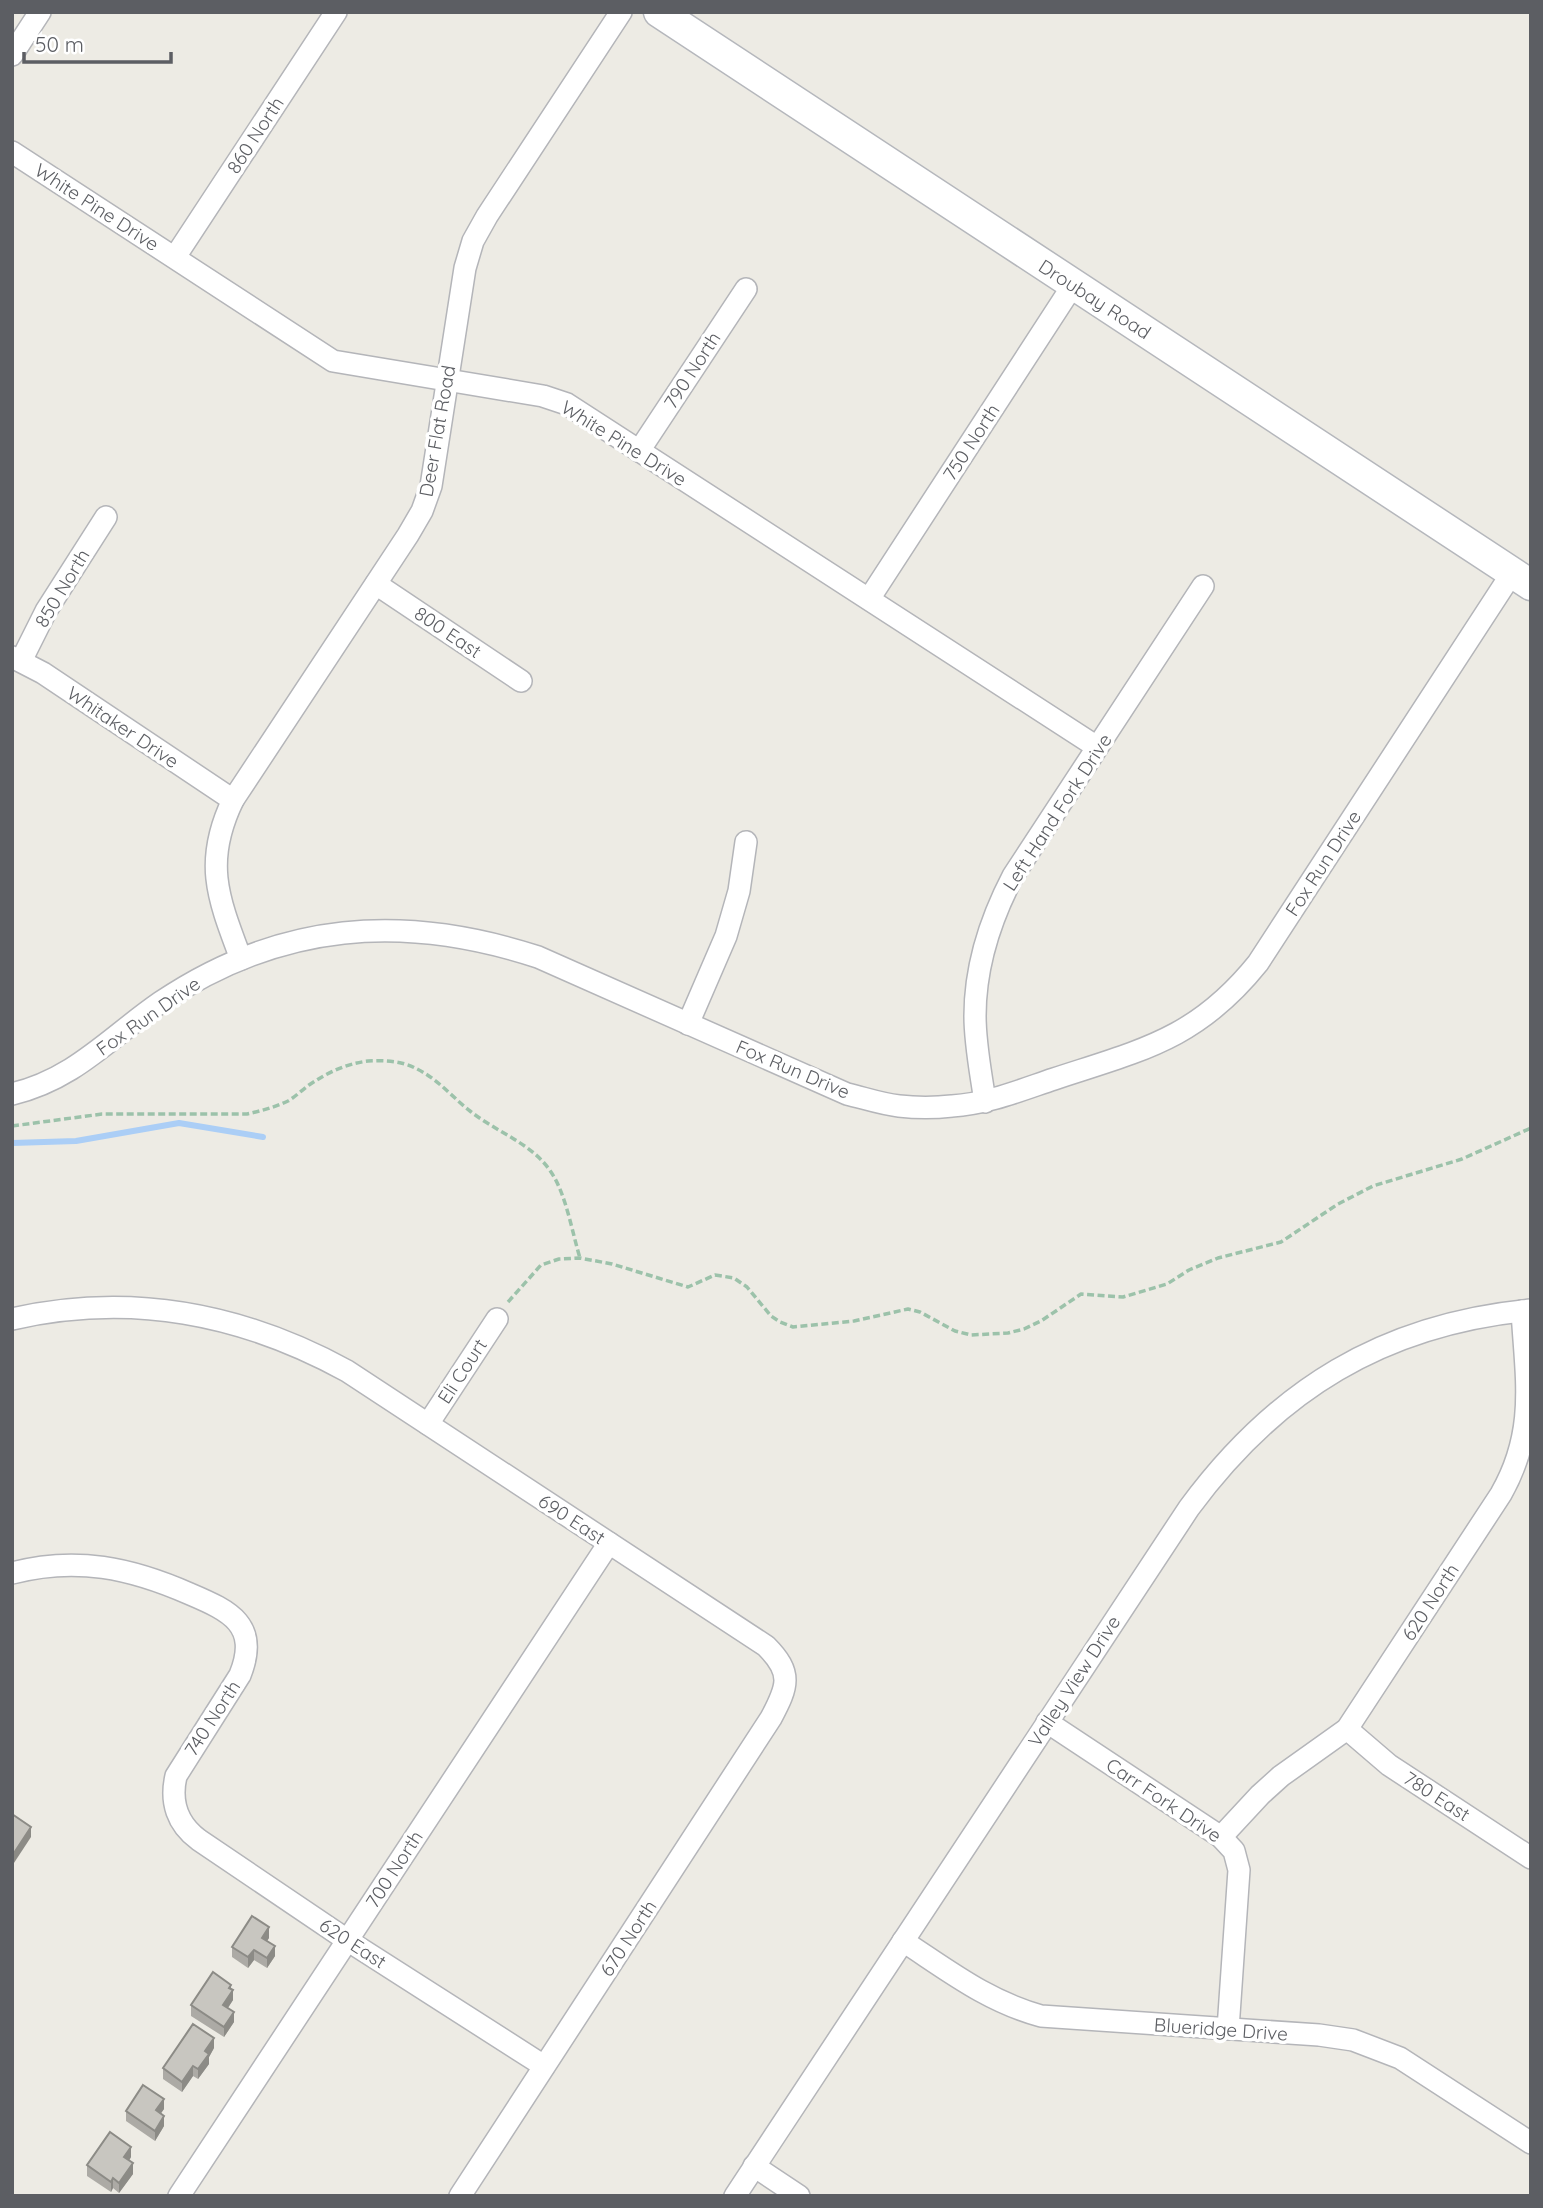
<svg xmlns="http://www.w3.org/2000/svg" width="1543" height="2208" font-family="Quicksand,sans-serif">
  <style>
    .lines { fill: none; stroke-linecap: round; stroke-linejoin: round }
    .stream { stroke: #abcef6; stroke-width: 6 }
    .street-casing { stroke: #b4b5b9; stroke-width: 24 }
    .secondary-casing { stroke: #b5b7bc; stroke-width: 33 }
    .path { stroke: #9cc2aa; stroke-width: 3.5; stroke-dasharray: 7 3.5; stroke-linecap: butt }
    .street { stroke: #fff; stroke-width: 21 }
    .secondary { stroke: #fff; stroke-width: 30 }
    .wall { fill: #acaaa5 }
    .shaded-wall { fill: #8c8b86 }
    .building { fill: #c8c6c0; stroke: #8c8b86; stroke-width: 2 }
    .labels { text-anchor: middle; dominant-baseline: central; stroke-width: 7; stroke-linejoin: round; paint-order: stroke }
    .street-label { font-size: 19px; fill: #5c5e63; stroke: #fff }
  </style>
  <rect width="100%" height="100%" fill="#edebe4"/>
  <g class="lines">
    <polyline class="stream" points="12,1143 76,1141 179,1123 263,1137"/>
    <defs>
      <g id="street">
        <polyline points="12,55 40,12"/>
        <polyline points="12,152 333,361 543,396 567,404 1097,747"/>
        <polyline points="175,257 336,12"/>
        <polyline points="639,451 746,289"/>
        <polyline points="376,584 521,681"/>
        <polyline points="869,599 1073,285"/>
        <polyline points="12,657 43,673 233,800"/>
        <polyline points="21,661 46,611 106,517"/>
        <path d="M241 959C218 898 203 862 233 800L408 535 422 511 431 486 465 268 473 241 487 216 621 12"/>
        <polyline points="688,1024 726,936 739,891 746,842"/>
        <path d="M12 1094C75 1079 110 1037 161 1002 280 922 403 913 538 957L847 1094C864 1098 881 1104 899 1106 916 1108 935 1108 952 1106 987 1104 1021 1090 1054 1079 1142 1050 1197 1039 1258 963L1512 573"/>
        <path d="M985 1102C981 1073 975 1045 975 1016 975 966 990 920 1013 876L1203 586"/>
        <path d="M12 1319C131 1292 241 1313 347 1371L766 1646C793 1673 788 1686 771 1718L460 2196"/>
        <polyline points="428,1424 497,1319"/>
        <path d="M12 1573C76 1556 131 1568 190 1594 230 1611 260 1625 240 1675L176 1776C170 1802 177 1824 199 1840L347 1940 544 2066"/>
        <polyline points="1047,1722 1221,1837 1234,1851 1239,1870 1228,2029"/>
        <polyline points="1347,1729 1389,1765 1531,1858"/>
        <path d="M1221 1837 1260 1795 1281 1776 1347 1729 1501 1494C1537 1431 1526 1379 1522 1311"/>
        <path d="M903 1941C949 1971 987 2001 1041 2016L1319 2035 1353 2040 1400 2058 1531 2143"/>
        <polyline points="754,2166 799,2196"/>
        <polyline points="179,2196 609,1543"/>
        <path d="M735 2196 1189 1508C1276 1390 1383 1324 1531 1310"/>
      </g>
      <polyline id="secondary" points="659,12 1531,585"/>
    </defs>
    <use href="#street" class="street-casing"/>
    <use href="#secondary" class="secondary-casing"/>
    <g class="path">
      <path d="M12 1126 102 1114H247C261 1111 275 1107 288 1101 295 1097 302 1090 309 1085 328 1072 346 1064 368 1061 383 1060 402 1061 415 1068 437 1078 452 1097 470 1111 496 1132 532 1143 551 1172 566 1194 572 1232 580 1258"/>
      <polyline points="508,1302 541,1265 559,1259 580,1258 612,1264 688,1287 715,1275 734,1278 747,1287 771,1316 780,1322 793,1327 854,1321 908,1309 920,1312 955,1331 971,1335 1008,1333 1024,1329 1041,1321 1081,1294 1123,1297 1167,1284 1189,1270 1218,1258 1281,1242 1338,1204 1373,1186 1462,1159 1531,1128"/>
    </g>
    <use href="#street" class="street"/>
    <use href="#secondary" class="secondary"/>
  </g>
  <g class="wall">
    <polygon points="269,1938 267,1941 275,1956 267,1968 254,1960 248,1968 232,1957 232,1947"/>
    <polygon points="231,1989 233,2000 228,2008 234,2022 224,2037 191,2016 191,2005"/>
    <polygon points="214,2048 209,2057 209,2064 198,2079 193,2076 182,2092 163,2079 163,2068"/>
    <polygon points="164,2109 161,2113 164,2126 155,2141 126,2121 126,2111"/>
    <polygon points="131,2157 129,2161 133,2174 119,2193 113,2188 111,2192 87,2176 87,2165"/>
  </g>
  <g class="shaded-wall">
    <polygon points="31,1827 31,1837 12,1866 12,1856"/>
    <polygon points="269,1927 269,1938 262,1948 262,1938"/>
    <polygon points="275,1946 275,1956 267,1968 267,1958"/>
    <polygon points="254,1950 254,1960 248,1968 248,1957"/>
    <polygon points="231,1985 231,1992 233,1990 233,2000 223,2015 223,2005"/>
    <polygon points="234,2012 234,2022 224,2037 224,2027"/>
    <polygon points="214,2038 214,2048 209,2057 209,2064 198,2079 198,2069 205,2051"/>
    <polygon points="193,2066 193,2076 182,2092 182,2082"/>
    <polygon points="164,2099 164,2109 156,2120 156,2110"/>
    <polygon points="164,2116 164,2126 155,2141 155,2131"/>
    <polygon points="131,2147 131,2157 124,2168 124,2157"/>
    <polygon points="133,2163 133,2174 119,2193 119,2183"/>
    <polygon points="113,2178 113,2188 111,2192 111,2182"/>
  </g>
  <g class="building">
    <polygon points="12,1814 31,1827 12,1856"/>
    <polygon points="252,1916 269,1927 262,1938 275,1946 267,1958 254,1950 248,1957 232,1947"/>
    <polygon points="213,1972 231,1985 229,1988 233,1990 223,2005 234,2012 224,2027 191,2005"/>
    <polygon points="193,2024 214,2038 205,2051 209,2054 198,2069 193,2066 182,2082 163,2068"/>
    <polygon points="143,2085 164,2099 156,2110 164,2116 155,2131 126,2111"/>
    <polygon points="110,2132 131,2147 124,2157 133,2163 119,2183 113,2178 111,2182 87,2165"/>
  </g>
  <g class="labels">
    <g class="street-label">
      <text transform="translate(255 135) rotate(-57)">860 North</text>
      <text transform="translate(97 207) rotate(33)">White Pine Drive</text>
      <text transform="translate(1095 299) rotate(33)">Droubay Road</text>
      <text transform="translate(692 370) rotate(-57)">790 North</text>
      <text transform="translate(437 431) rotate(-80)">Deer Flat Road</text>
      <text transform="translate(971 442) rotate(-57)">750 North</text>
      <text transform="translate(624 443) rotate(32)">White Pine Drive</text>
      <text transform="translate(62 588) rotate(-59)">850 North</text>
      <text transform="translate(448 632) rotate(34)">800 East</text>
      <text transform="translate(123 727) rotate(34)">Whitaker Drive</text>
      <text transform="translate(1057 812) rotate(-57)">Left Hand Fork Drive</text>
      <text transform="translate(1323 863) rotate(-57)">Fox Run Drive</text>
      <text transform="translate(148 1016) rotate(-35)">Fox Run Drive</text>
      <text transform="translate(793 1069) rotate(23)">Fox Run Drive</text>
      <text transform="translate(462 1371) rotate(-57)">Eli Court</text>
      <text transform="translate(572 1519) rotate(33)">690 East</text>
      <text transform="translate(1430 1602) rotate(-57)">620 North</text>
      <text transform="translate(1074 1681) rotate(-57)">Valley View Drive</text>
      <text transform="translate(212 1718) rotate(-57)">740 North</text>
      <text transform="translate(1437 1796) rotate(33)">780 East</text>
      <text transform="translate(1164 1800) rotate(34)">Carr Fork Drive</text>
      <text transform="translate(394 1869) rotate(-57)">700 North</text>
      <text transform="translate(628 1938) rotate(-57)">670 North</text>
      <text transform="translate(353 1943) rotate(33)">620 East</text>
      <text transform="translate(1221 2029) rotate(4)">Blueridge Drive</text>
    </g>
  </g>
  <rect width="1543" height="2208" fill="none" stroke="#5c5e63" stroke-width="28"/>
  <path d="M24 52v10h147v-10" fill="none" stroke="#5c5e63" stroke-width="3.5"/>
  <text x="35" y="52" font-size="21" fill="#5c5e63" stroke="#ffffff" stroke-width="5" paint-order="stroke">50 m</text>
</svg>
